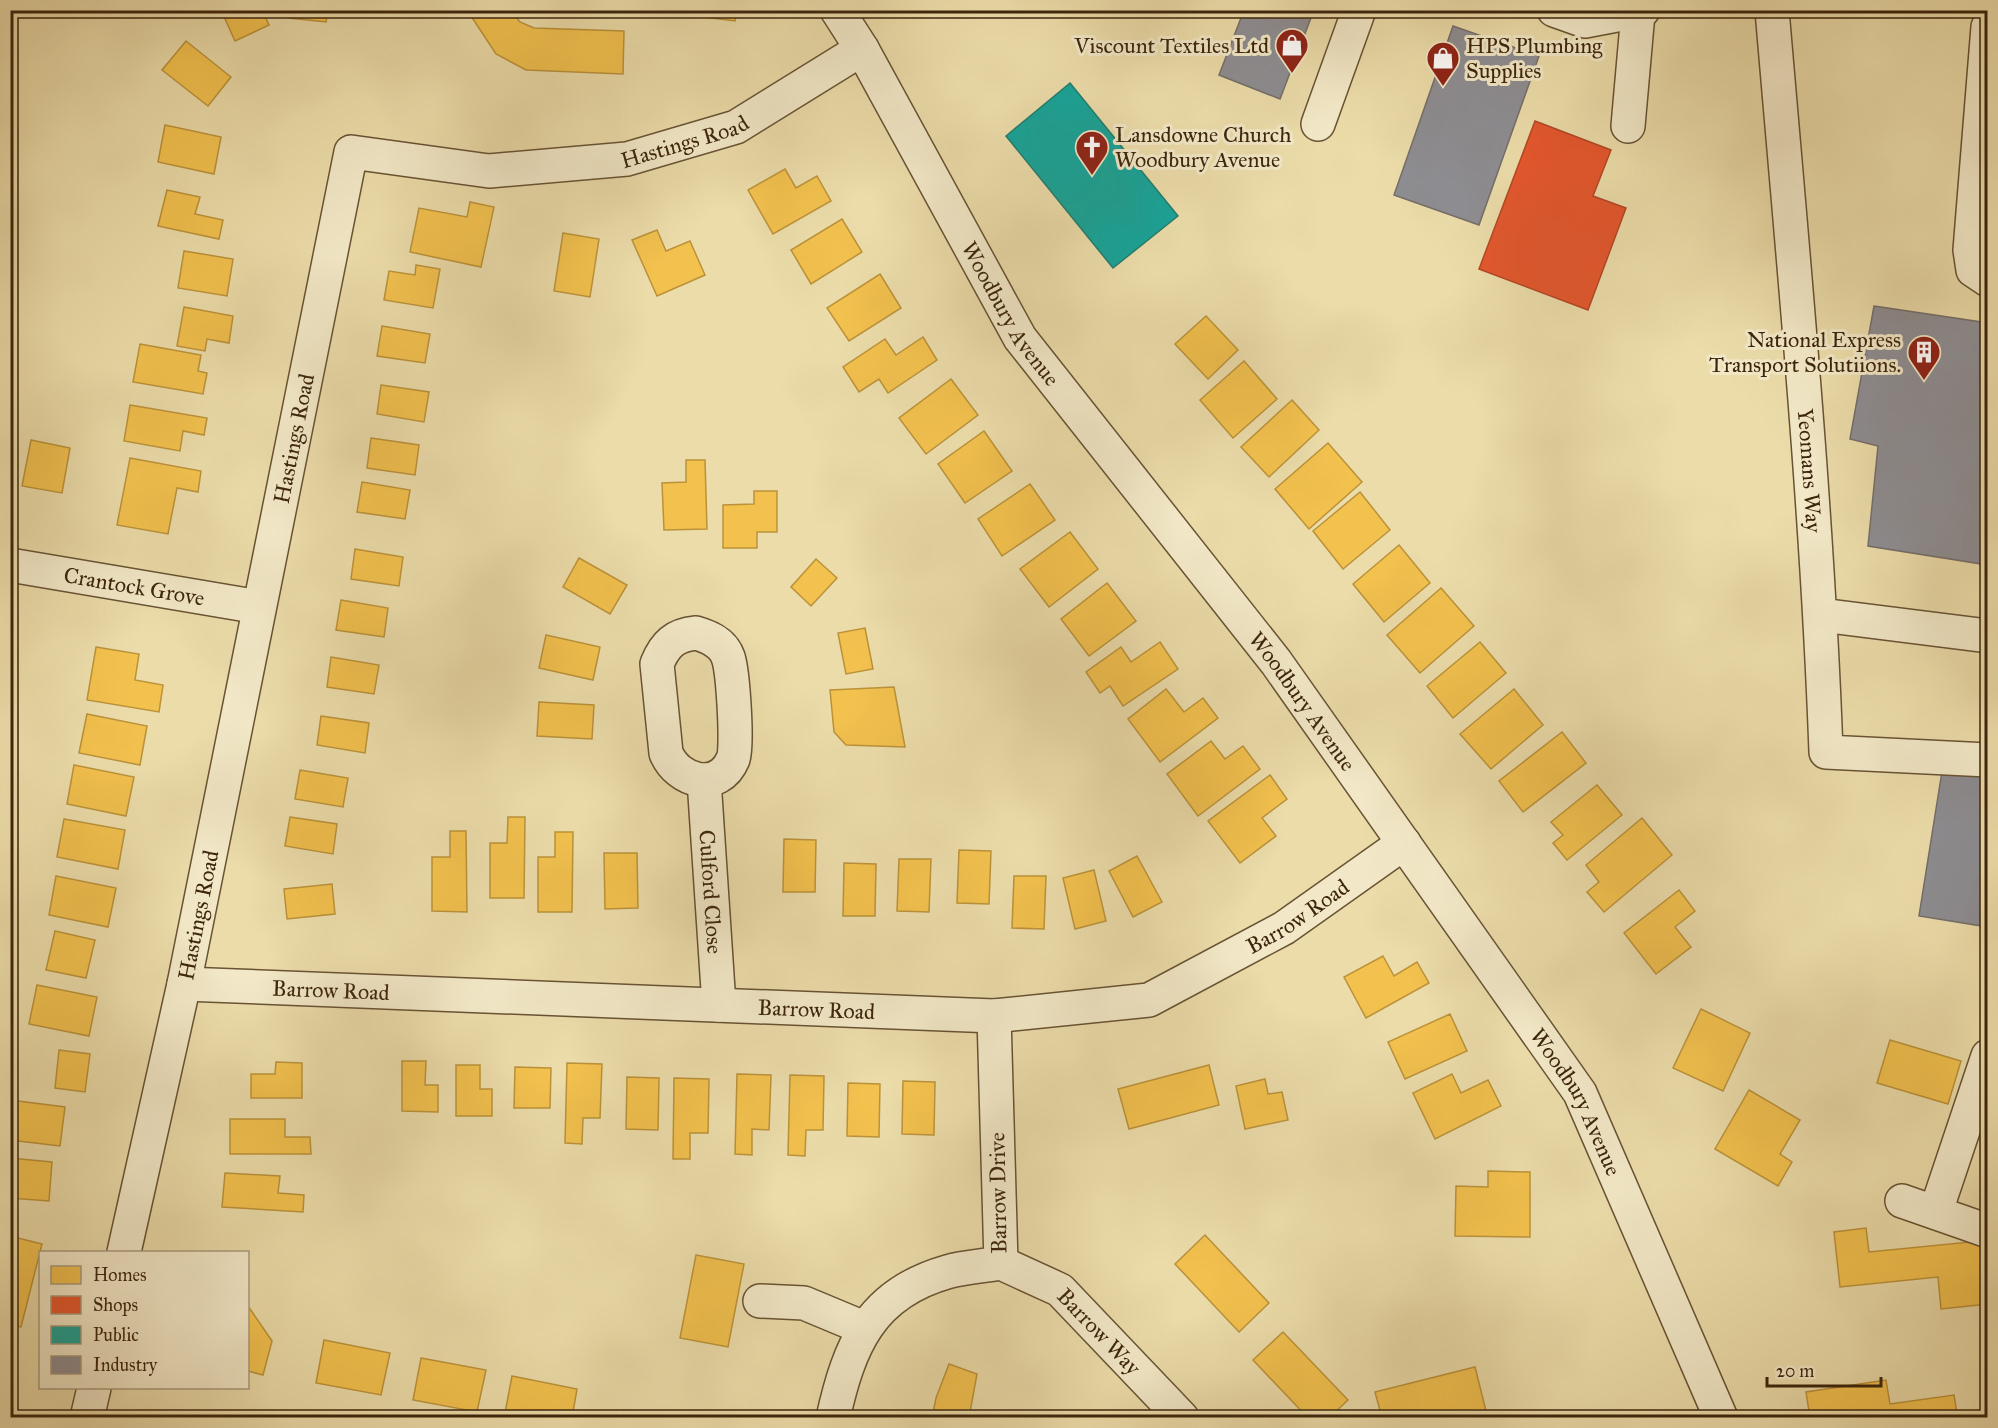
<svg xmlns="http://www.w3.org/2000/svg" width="1998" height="1428" font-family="'IM FELL Great Primer',serif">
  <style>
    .homes { fill: #f2c14e; stroke: #bb923a; stroke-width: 1.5 }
    .shops { fill: #e4572e; stroke: #b24824; stroke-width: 1.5 }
    .public { fill: #17a398; stroke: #227d6e; stroke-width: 1.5 }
    .industry { fill: #8d8d92; stroke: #756e6a; stroke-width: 1.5 }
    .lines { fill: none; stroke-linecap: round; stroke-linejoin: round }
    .minor-casing { stroke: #685334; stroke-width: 36 }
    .minor { stroke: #f2e8c7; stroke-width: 33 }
    .labels { text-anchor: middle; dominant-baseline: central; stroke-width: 6; stroke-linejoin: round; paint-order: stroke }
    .poi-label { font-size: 22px; fill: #3c250d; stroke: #f2e8c7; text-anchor: end }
    .street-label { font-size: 22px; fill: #3c250d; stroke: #f2e8c7 }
  </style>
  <rect width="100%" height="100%" fill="#ebdca9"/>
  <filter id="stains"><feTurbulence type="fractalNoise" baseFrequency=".00333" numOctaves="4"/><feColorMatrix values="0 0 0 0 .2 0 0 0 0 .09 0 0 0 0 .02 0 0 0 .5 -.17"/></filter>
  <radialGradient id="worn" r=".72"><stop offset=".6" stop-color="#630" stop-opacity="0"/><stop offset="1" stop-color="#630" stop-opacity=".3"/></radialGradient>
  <g class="homes">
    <polygon points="221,10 262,10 269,25 235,41"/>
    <polygon points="290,10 328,10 326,22 289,18"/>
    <polygon points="467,10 510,10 520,22 534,28 624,31 623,74 526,70 496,54"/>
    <polygon points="671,10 737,10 735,21 671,13"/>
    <polygon points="186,41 231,77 208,106 162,70"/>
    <polygon points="165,125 221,137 214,174 158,162"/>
    <polygon points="785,169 796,188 817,176 831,201 773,234 748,190"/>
    <polygon points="167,190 200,197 195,214 223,220 219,239 158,226"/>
    <polygon points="470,202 494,207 481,267 410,252 419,208 467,217"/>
    <polygon points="842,219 862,252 811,284 791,250"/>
    <polygon points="657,230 666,251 690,241 705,275 657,296 632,240"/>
    <polygon points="563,233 599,239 590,297 554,291"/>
    <polygon points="184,251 233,259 227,296 178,288"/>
    <polygon points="416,265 440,269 433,308 384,300 389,271 415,275"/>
    <polygon points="880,274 901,308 849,341 827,308"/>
    <polygon points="184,307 233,316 229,343 207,339 205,351 177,346"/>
    <polygon points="1206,316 1238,350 1208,379 1175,344"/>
    <polygon points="382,326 430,334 425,363 377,356"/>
    <polygon points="923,337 937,360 888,393 879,379 859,392 843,367 885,339 896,355"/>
    <polygon points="140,344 201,355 198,371 207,373 203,394 133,382"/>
    <polygon points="1244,361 1277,399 1233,438 1200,400"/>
    <polygon points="951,379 978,415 926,454 899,418"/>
    <polygon points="381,385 429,392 424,422 377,414"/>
    <polygon points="1292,400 1319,430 1269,477 1241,447"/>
    <polygon points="130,405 207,418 204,435 183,431 180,451 124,441"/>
    <polygon points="984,431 1012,471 965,503 938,464"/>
    <polygon points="371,438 419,445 415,475 367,468"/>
    <polygon points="31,440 70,448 62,493 22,486"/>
    <polygon points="1328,443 1362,482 1309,529 1275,489"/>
    <polygon points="130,458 201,471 198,492 177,488 168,534 117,525"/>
    <polygon points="686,460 705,460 707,529 664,530 662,483 686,482"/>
    <polygon points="362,482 410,490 405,519 357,512"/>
    <polygon points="1030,484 1055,520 1002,556 978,519"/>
    <polygon points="754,491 777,491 777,532 757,532 757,548 723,548 723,505 754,504"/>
    <polygon points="1360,492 1390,530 1343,569 1313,531"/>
    <polygon points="1070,532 1098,569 1049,607 1020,569"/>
    <polygon points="1399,545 1430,583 1384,622 1353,584"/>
    <polygon points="355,549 403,557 399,586 351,579"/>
    <polygon points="579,558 627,585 610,614 563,587"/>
    <polygon points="816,559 837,578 811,606 791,587"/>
    <polygon points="1107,583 1136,621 1089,656 1061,619"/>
    <polygon points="1441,588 1474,626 1420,673 1387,635"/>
    <polygon points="341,600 388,608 384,637 336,630"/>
    <polygon points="865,628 873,669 846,674 838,633"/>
    <polygon points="546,635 600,647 593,680 539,668"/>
    <polygon points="1160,642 1178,669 1123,706 1110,686 1100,693 1086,672 1121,647 1131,662"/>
    <polygon points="1480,642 1506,673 1453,718 1427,686"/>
    <polygon points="96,647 139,654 135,680 163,685 159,712 87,700"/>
    <polygon points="331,657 379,665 374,694 327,687"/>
    <polygon points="894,687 905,747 846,745 834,732 830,690"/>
    <polygon points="1166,689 1184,712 1203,698 1218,718 1160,762 1128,719"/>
    <polygon points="1514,689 1543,725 1491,769 1460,734"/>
    <polygon points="539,702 594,705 592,739 537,736"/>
    <polygon points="87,714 147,726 140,765 79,753"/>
    <polygon points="321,716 369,723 365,753 317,745"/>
    <polygon points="1562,732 1586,763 1523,812 1499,781"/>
    <polygon points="1211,741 1225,759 1243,746 1260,769 1198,816 1167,774"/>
    <polygon points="74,765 134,777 126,816 67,804"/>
    <polygon points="300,770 348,778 343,807 295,799"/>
    <polygon points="1270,775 1287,799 1262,818 1276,836 1240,863 1208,821"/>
    <polygon points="1597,785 1622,815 1567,860 1553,843 1563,835 1551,822"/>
    <polygon points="290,817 337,824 333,854 285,846"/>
    <polygon points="508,817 525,817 524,898 490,898 490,843 507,843"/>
    <polygon points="1642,818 1672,855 1604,912 1587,892 1599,882 1586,865"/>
    <polygon points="64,819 125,830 118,869 57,857"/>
    <polygon points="450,831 466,831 467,912 432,911 432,857 450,857"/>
    <polygon points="555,832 573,832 572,912 538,912 538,857 555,857"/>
    <polygon points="784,839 816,840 815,892 783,892"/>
    <polygon points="959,850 991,851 989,904 957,903"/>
    <polygon points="604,853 637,853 638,908 605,909"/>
    <polygon points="1137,856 1162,902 1133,917 1109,871"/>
    <polygon points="899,859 931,859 929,912 897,911"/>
    <polygon points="844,863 876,864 875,916 843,916"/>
    <polygon points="1094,870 1106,921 1075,929 1063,878"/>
    <polygon points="56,876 116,888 108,927 49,915"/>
    <polygon points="1014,876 1046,876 1044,929 1012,928"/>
    <polygon points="332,884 335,914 287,919 284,889"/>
    <polygon points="1679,890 1695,911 1675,927 1691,947 1656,974 1624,933"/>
    <polygon points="55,931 95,940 86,978 46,970"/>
    <polygon points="1383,956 1394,976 1417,962 1429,983 1366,1018 1344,977"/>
    <polygon points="37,985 97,997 89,1036 29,1024"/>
    <polygon points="1701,1009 1750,1033 1723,1091 1673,1068"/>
    <polygon points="1450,1014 1467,1051 1405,1079 1388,1042"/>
    <polygon points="1890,1040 1961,1061 1948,1104 1877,1083"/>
    <polygon points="59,1050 90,1054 85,1092 55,1088"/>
    <polygon points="402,1061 426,1061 425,1085 438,1085 438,1112 402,1111"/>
    <polygon points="276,1062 302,1063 302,1098 251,1098 251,1074 275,1074"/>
    <polygon points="567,1063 602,1064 600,1118 583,1118 582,1144 565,1143"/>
    <polygon points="456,1065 480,1065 480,1089 492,1089 492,1116 456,1116"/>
    <polygon points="1209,1065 1219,1105 1129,1129 1118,1089"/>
    <polygon points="515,1067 551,1068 550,1108 514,1108"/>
    <polygon points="737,1074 771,1075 769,1130 752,1129 752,1155 735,1154"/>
    <polygon points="1452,1074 1461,1093 1488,1080 1501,1106 1435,1139 1413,1093"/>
    <polygon points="790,1075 824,1076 823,1130 806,1130 805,1156 788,1155"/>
    <polygon points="627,1077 659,1078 658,1130 626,1129"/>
    <polygon points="674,1078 709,1079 708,1133 690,1133 690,1159 673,1159"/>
    <polygon points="1265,1079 1268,1094 1282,1092 1288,1120 1245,1129 1236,1086"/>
    <polygon points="903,1081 935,1082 934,1135 902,1134"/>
    <polygon points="848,1083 880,1084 879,1137 847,1136"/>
    <polygon points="1749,1090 1800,1120 1780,1154 1792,1162 1778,1186 1715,1149"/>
    <polygon points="10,1100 65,1107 60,1146 10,1140"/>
    <polygon points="230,1119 285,1119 285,1137 310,1137 311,1154 230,1154"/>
    <polygon points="10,1158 52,1162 49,1201 10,1198"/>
    <polygon points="1488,1171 1530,1172 1530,1237 1455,1236 1456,1186 1488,1187"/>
    <polygon points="225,1173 280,1176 278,1193 304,1195 303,1212 222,1207"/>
    <polygon points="1866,1228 1869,1252 1980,1241 1983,1262 1988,1262 1988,1304 1941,1309 1938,1277 1840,1287 1834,1232"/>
    <polygon points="1205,1235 1269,1303 1239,1332 1175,1264"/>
    <polygon points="10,1236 42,1244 21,1327 10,1325"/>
    <polygon points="696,1255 744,1264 728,1347 680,1338"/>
    <polygon points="248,1306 272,1341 263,1375 248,1371"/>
    <polygon points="1283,1332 1348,1400 1329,1418 1308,1418 1253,1360"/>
    <polygon points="324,1340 390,1353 381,1395 316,1383"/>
    <polygon points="421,1358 486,1370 477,1412 413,1400"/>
    <polygon points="949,1364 977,1374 969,1418 932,1418 936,1398"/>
    <polygon points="1475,1367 1487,1415 1476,1418 1382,1418 1375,1392"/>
    <polygon points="512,1376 577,1389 572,1418 504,1418"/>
    <polygon points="1886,1380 1890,1404 1954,1395 1957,1413 1988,1409 1988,1418 1810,1418 1806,1392"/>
    <polygon points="623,1410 655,1417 656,1418 622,1418"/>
  </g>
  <polygon class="shops" points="1535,121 1611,150 1593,196 1626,208 1588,310 1479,269"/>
  <polygon class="public" points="1070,83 1178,216 1113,268 1006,136"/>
  <g class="industry">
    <polygon points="1244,10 1314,10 1280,99 1219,75"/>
    <polygon points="1453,26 1539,56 1479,225 1394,195"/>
    <polygon points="1874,306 1988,323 1988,565 1868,546 1878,446 1850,439"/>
    <polygon points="1943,765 1988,772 1988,927 1919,916"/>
  </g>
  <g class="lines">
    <defs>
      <g id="minor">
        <path id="s1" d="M837 10 862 49 1020 338 1276 662 1580 1093 1721 1418"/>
        <polyline points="1554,10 1585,21 1643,10"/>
        <path id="s2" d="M1772 10C1793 258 1817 504 1826 752L1988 760"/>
        <polyline points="1988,27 1970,250 1973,270 1988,280"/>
        <polyline points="1318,124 1359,10"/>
        <polyline points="1628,126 1638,13"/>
        <path id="s3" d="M10 565 259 607"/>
        <polyline points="1821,615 1988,636"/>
        <path d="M696 633C710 637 723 643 728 657 733 671 738 747 733 759 719 793 678 782 666 753L657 664C665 644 675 635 696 633Z"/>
        <path id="s4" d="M704 780 719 1005"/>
        <path id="s5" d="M184 984 994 1016 1149 1000 1284 928 1404 843"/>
        <polyline points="1902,1201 1988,1231"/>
        <polyline points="1936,1211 1988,1056"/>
        <path id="s6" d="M124 1252 184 984 351 152 489 171 627 159 736 127 862 49"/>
        <path id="s7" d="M1001 1263 1060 1290 1182 1418"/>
        <polyline points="760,1301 804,1303 864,1328"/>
        <polyline points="87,1418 94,1388"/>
        <path d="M833 1418C849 1346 870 1294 947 1272 964 1267 984 1266 1001 1263L994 1016"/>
      </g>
    </defs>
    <use href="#minor" class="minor-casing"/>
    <use href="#minor" class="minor"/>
  </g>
  <defs>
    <symbol id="shop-pin" viewBox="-11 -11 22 30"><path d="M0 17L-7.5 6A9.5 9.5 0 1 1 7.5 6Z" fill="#8f2418" stroke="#f2e8c7"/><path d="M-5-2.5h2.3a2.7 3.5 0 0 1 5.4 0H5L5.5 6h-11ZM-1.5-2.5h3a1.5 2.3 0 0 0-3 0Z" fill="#fff"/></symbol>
    <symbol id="church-pin" viewBox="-11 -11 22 30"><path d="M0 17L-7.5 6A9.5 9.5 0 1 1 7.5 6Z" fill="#8f2418" stroke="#f2e8c7"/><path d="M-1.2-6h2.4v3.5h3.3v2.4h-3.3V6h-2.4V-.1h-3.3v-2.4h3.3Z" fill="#fff"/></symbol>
    <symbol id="building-pin" viewBox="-11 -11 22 30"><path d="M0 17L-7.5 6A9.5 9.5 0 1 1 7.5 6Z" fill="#8f2418" stroke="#f2e8c7"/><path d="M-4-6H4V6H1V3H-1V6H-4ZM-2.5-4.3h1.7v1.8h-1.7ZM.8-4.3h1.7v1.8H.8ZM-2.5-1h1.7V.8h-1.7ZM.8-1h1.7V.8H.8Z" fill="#fff"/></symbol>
  </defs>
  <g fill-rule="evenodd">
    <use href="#shop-pin" x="1273" y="26" width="38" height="52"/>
    <use href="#shop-pin" x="1424" y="39" width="38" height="52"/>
    <use href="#church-pin" x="1073" y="128" width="38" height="52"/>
    <use href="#building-pin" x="1905" y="333" width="38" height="52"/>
  </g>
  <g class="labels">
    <g class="poi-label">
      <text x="1269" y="45">Viscount Textiles Ltd</text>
      <text x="1466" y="45" text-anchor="start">HPS Plumbing<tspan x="1466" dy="25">Supplies</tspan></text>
      <text x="1115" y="134" text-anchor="start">Lansdowne Church<tspan x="1115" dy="25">Woodbury Avenue</tspan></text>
      <text x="1901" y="339">National Express<tspan x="1901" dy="25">Transport Solutiions.</tspan></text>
    </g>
    <g class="street-label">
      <text stroke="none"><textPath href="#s6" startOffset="1461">Hastings Road</textPath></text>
      <text stroke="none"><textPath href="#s1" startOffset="350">Woodbury Avenue</textPath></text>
      <text stroke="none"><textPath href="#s6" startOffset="831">Hastings Road</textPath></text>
      <text stroke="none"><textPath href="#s2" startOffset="462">Yeomans Way</textPath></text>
      <text stroke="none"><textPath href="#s3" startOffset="126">Crantock Grove</textPath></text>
      <text stroke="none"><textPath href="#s1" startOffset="836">Woodbury Avenue</textPath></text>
      <text stroke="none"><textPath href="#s4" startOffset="112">Culford Close</textPath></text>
      <text stroke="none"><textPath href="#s6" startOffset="345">Hastings Road</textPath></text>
      <text stroke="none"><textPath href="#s5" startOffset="1137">Barrow Road</textPath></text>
      <text stroke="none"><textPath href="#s5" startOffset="147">Barrow Road</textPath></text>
      <text stroke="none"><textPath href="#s5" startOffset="633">Barrow Road</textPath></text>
      <text stroke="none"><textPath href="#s1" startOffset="1322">Woodbury Avenue</textPath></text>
      <text transform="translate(998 1193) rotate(-91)">Barrow Drive</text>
      <text stroke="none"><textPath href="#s7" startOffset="122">Barrow Way</textPath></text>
    </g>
  </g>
  <rect width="1998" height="1428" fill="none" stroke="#ebdca9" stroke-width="36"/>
  <rect x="12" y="12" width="1974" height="1404" fill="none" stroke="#3c250d" stroke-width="3"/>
  <rect x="18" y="18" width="1962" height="1392" fill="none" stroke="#3c250d" stroke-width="1.5"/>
  <rect x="39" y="1251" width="210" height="138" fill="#f2e8c7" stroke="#a99a7d" stroke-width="1.5"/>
  <rect x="51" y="1266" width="30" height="18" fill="#f2c14e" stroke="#a99a7d" stroke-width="1.5"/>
  <text x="93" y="1281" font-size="18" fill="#3c250d">Homes</text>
  <rect x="51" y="1296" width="30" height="18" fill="#e4572e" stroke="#a99a7d" stroke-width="1.5"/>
  <text x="93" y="1311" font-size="18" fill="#3c250d">Shops</text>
  <rect x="51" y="1326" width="30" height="18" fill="#17a398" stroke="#a99a7d" stroke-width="1.5"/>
  <text x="93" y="1341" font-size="18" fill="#3c250d">Public</text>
  <rect x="51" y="1356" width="30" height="18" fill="#8d8d92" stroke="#a99a7d" stroke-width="1.5"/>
  <text x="93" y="1371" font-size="18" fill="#3c250d">Industry</text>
  <path d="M1767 1377v9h114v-9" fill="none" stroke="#3c250d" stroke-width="3"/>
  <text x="1776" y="1377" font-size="18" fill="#3c250d" stroke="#f2e8c7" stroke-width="4.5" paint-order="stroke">20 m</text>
  <rect width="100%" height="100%" filter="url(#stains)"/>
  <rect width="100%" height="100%" fill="url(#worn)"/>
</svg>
